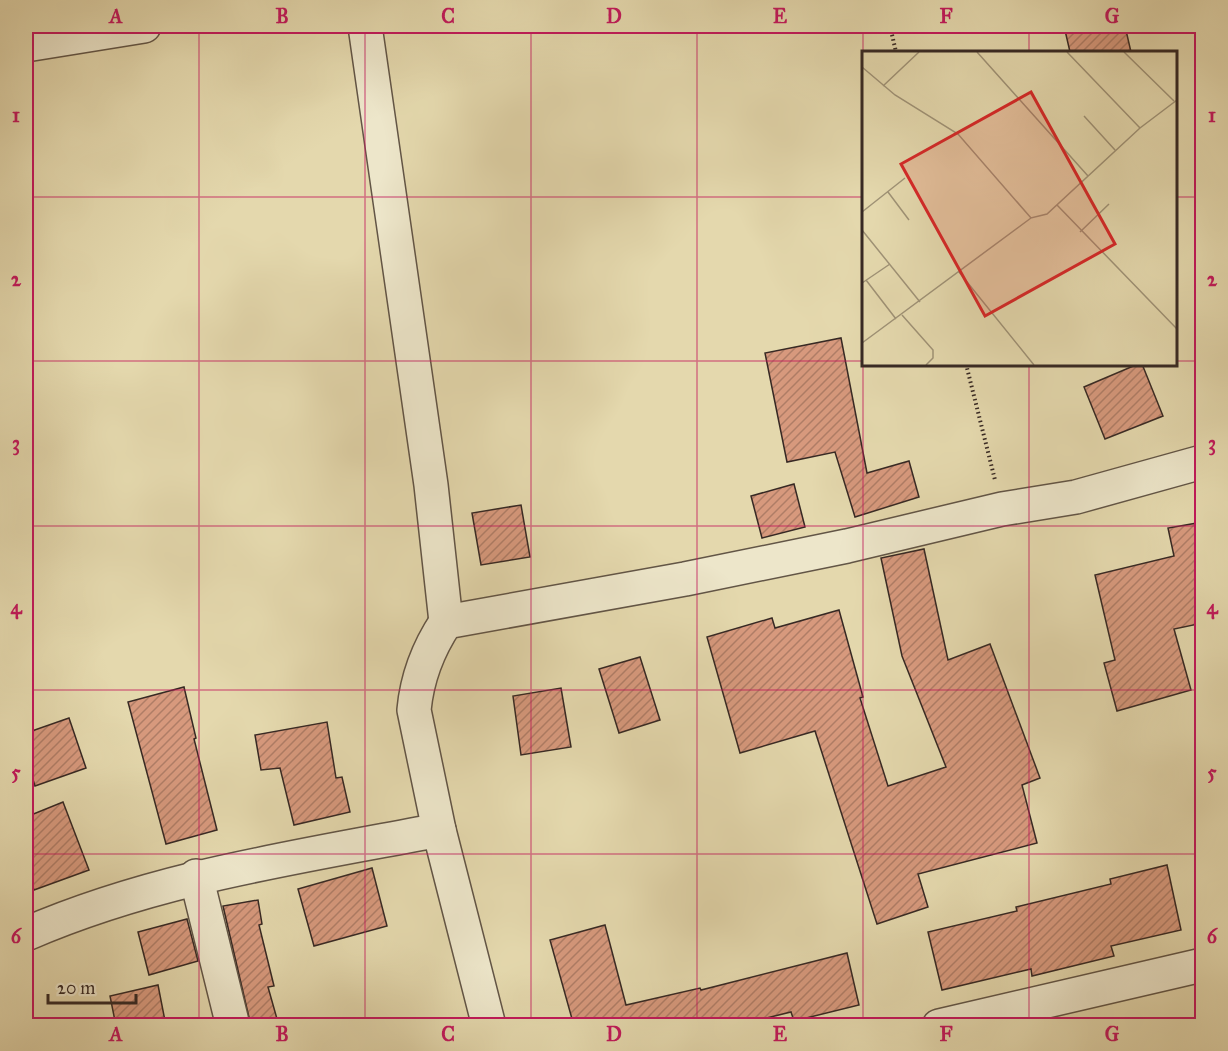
<svg xmlns="http://www.w3.org/2000/svg" width="1228" height="1051" font-family="'IM FELL Great Primer',serif">
  <style>
    .building { fill: url(#building-hatch); stroke: #372924; stroke-width: 1.5 }
    .lines { fill: none; stroke-linecap: round; stroke-linejoin: round }
    .minor-casing { stroke: #625546; stroke-width: 36 }
    .path { stroke: #372924; stroke-width: 4; stroke-dasharray: 1.5 3; stroke-linecap: butt }
    .minor { stroke: #ede6ca; stroke-width: 33 }
    .grid { fill: none; stroke: #c2185b; stroke-width: 1.5; stroke-opacity: 0.55 }
    .inset-road { fill: none; stroke: #9f9276; stroke-width: 1.5 }
    .view { fill: #d62828; fill-opacity: 0.15; stroke: #d62828; stroke-width: 3 }
    .inset-edge { fill: none; stroke: #372924; stroke-width: 3 }
    .neatline { fill: none; stroke: #c2185b; stroke-width: 2 }
    .grid-label { font-size: 20px; text-anchor: middle; font-weight: bold; fill: #c2185b }
  </style>
  <defs>
    <pattern id="building-hatch" width="6" height="6" patternUnits="userSpaceOnUse" patternTransform="scale(1.5)"><rect width="6" height="6" fill="#d7997d"/><path d="M-1 1l2-2M0 6l6-6M5 7l2-2" fill="none" stroke="#af7d66"/></pattern>
  </defs>
  <rect width="100%" height="100%" fill="#e4d8ad"/>
  <filter id="stains"><feTurbulence type="fractalNoise" baseFrequency=".00333" numOctaves="4"/><feColorMatrix values="0 0 0 0 .2 0 0 0 0 .09 0 0 0 0 .02 0 0 0 .5 -.17"/></filter>
  <radialGradient id="worn" r=".72"><stop offset=".6" stop-color="#630" stop-opacity="0"/><stop offset="1" stop-color="#630" stop-opacity=".3"/></radialGradient>
  <g class="building">
    <polygon points="1064,26 1125,26 1131,52 1070,52"/>
    <polygon points="841,338 867,473 909,461 919,497 855,517 835,452 787,462 765,353"/>
    <polygon points="1138,364 1142,364 1163,416 1105,439 1084,387"/>
    <polygon points="794,484 805,527 762,538 751,496"/>
    <polygon points="521,505 530,557 481,565 472,513"/>
    <polygon points="1203,522 1203,623 1174,629 1191,690 1117,711 1104,663 1115,660 1095,575 1174,556 1168,528"/>
    <polygon points="924,549 948,660 990,644 1040,778 1022,785 1037,843 918,874 928,907 877,924 815,731 740,753 707,637 772,618 775,628 839,610 863,697 860,698 888,786 946,767 902,656 881,558"/>
    <polygon points="640,657 660,720 619,733 599,669"/>
    <polygon points="184,687 196,738 194,739 217,830 166,844 128,702"/>
    <polygon points="561,688 571,747 521,755 513,696"/>
    <polygon points="69,718 86,768 35,786 26,757 26,733"/>
    <polygon points="327,722 336,778 342,777 350,812 294,825 280,768 261,770 255,735"/>
    <polygon points="63,802 89,870 34,890 26,868 26,817"/>
    <polygon points="1167,865 1181,930 1111,946 1114,956 1032,976 1031,969 942,990 928,932 1017,911 1016,907 1111,884 1110,879"/>
    <polygon points="372,868 387,926 314,946 298,889"/>
    <polygon points="258,900 262,924 259,925 274,986 268,987 279,1026 251,1026 223,906"/>
    <polygon points="187,919 198,961 149,975 138,932"/>
    <polygon points="605,925 626,1005 700,988 701,990 847,953 859,1005 794,1021 791,1012 734,1026 574,1026 550,940"/>
    <polygon points="158,985 166,1026 116,1026 110,996"/>
  </g>
  <g class="lines">
    <defs>
      <g id="minor">
        <polyline points="365,26 431,485 446,622"/>
        <polyline points="26,45 144,26"/>
        <polyline points="196,876 233,1026"/>
        <path d="M26 934C157 877 299 857 439 830"/>
        <path d="M489 1026 439 830 414 710C417 678 428 649 446 622L685 579 847 546 1002 509 1076 497 1202 462"/>
        <polyline points="939,1026 1202,965"/>
      </g>
    </defs>
    <use href="#minor" class="minor-casing"/>
    <g class="path">
      <polyline points="890,26 896,52"/>
      <polyline points="966,364 995,480"/>
    </g>
    <use href="#minor" class="minor"/>
  </g>
  <path class="grid" d="M199 26V1026M365 26V1026M531 26V1026M697 26V1026M863 26V1026M1029 26V52M26 197H864M1176 197H1202M26 361H864M1176 361H1202M1029 364V1026M26 526H1202M26 690H1202M26 854H1202"/>
  <g transform="translate(862 51)">
    <rect width="315" height="315" fill="#e4d8ad"/>
    <path class="inset-road" d="M115 1 226 125M205 1 278 77M262 1 312 50M0 16 33 44 96 83 169 167 185 163 278 77 315 49M21 35 57 1M222 65 253 99M26 141 47 169M195 154 315 278M0 161 43 127M0 179 58 251M218 181 247 153M97 221 172 314M4 229 34 268M0 232 28 213M40 264 71 299V307L64 314M0 292 169 167"/>
    <path class="view" d="M169 41 253 193 123 265 39 113Z"/>
    <rect width="315" height="315" class="inset-edge"/>
  </g>
  <rect width="1228" height="1051" fill="none" stroke="#e4d8ad" stroke-width="66"/>
  <path d="M48 994v9h88v-9" fill="none" stroke="#372924" stroke-width="3"/>
  <text x="57" y="994" font-size="18" fill="#372924" stroke="#ede6ca" stroke-width="4.5" paint-order="stroke">20 m</text>
  <rect x="33" y="33" width="1162" height="985" class="neatline"/>
  <g class="grid-label">
    <text x="116" y="23">A</text>
    <text x="282" y="23">B</text>
    <text x="448" y="23">C</text>
    <text x="614" y="23">D</text>
    <text x="780" y="23">E</text>
    <text x="946" y="23">F</text>
    <text x="1112" y="23">G</text>
    <text x="16" y="122">1</text>
    <text x="1212" y="122">1</text>
    <text x="16" y="286">2</text>
    <text x="1212" y="286">2</text>
    <text x="16" y="450">3</text>
    <text x="1212" y="450">3</text>
    <text x="16" y="614">4</text>
    <text x="1212" y="614">4</text>
    <text x="16" y="779">5</text>
    <text x="1212" y="779">5</text>
    <text x="16" y="943">6</text>
    <text x="1212" y="943">6</text>
    <text x="116" y="1041">A</text>
    <text x="282" y="1041">B</text>
    <text x="448" y="1041">C</text>
    <text x="614" y="1041">D</text>
    <text x="780" y="1041">E</text>
    <text x="946" y="1041">F</text>
    <text x="1112" y="1041">G</text>
  </g>
  <rect width="100%" height="100%" filter="url(#stains)"/>
  <rect width="100%" height="100%" fill="url(#worn)"/>
</svg>
